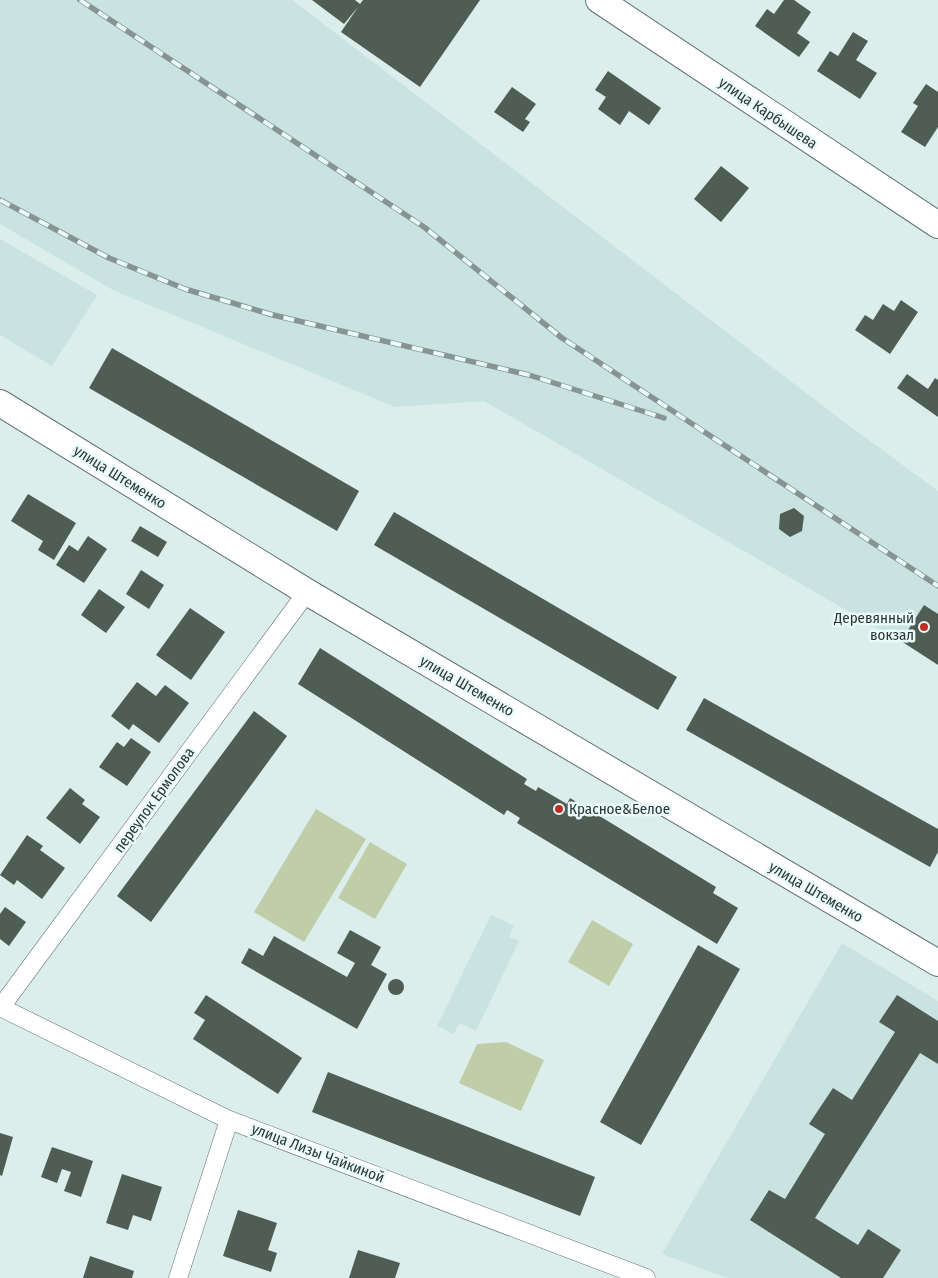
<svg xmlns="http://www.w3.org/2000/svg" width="938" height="1278" font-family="'Fira Sans Condensed',sans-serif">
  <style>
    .built { fill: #c8e3e0 }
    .green { fill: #bfcea9 }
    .building { fill: #505d55 }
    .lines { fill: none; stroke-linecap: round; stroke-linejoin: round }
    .street-casing { stroke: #617271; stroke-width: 19 }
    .secondary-casing { stroke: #617271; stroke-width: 28 }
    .street { stroke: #fff; stroke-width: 18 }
    .secondary { stroke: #fff; stroke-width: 26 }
    .rail-casing { stroke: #879492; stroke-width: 5.5 }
    .rail { stroke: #e8fbfa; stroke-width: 4; stroke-dasharray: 11; stroke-linecap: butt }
    .poi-dot { fill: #bc2f24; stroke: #e8fbfa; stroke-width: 2 }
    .labels { text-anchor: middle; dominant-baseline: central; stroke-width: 5; stroke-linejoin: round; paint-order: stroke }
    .street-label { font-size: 15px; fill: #2e3534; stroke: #e8fbfa }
    .poi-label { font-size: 15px; fill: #2e3534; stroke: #e8fbfa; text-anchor: end }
  </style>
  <rect width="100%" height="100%" fill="#dbeeec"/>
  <g class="built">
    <polygon points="0,0 292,0 839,418 938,491 938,663 484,401 395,407 113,290 0,224"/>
    <polygon points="0,239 97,295 52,366 0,335"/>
    <polygon points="491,915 514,926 509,937 519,941 476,1031 459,1023 454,1034 437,1026"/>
    <polygon points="842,943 938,1001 938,1278 727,1278 662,1254"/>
  </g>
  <g class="green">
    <polygon points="316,809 366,839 304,942 254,912"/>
    <polygon points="370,842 407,864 375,919 338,898"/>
    <polygon points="592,920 633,944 609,986 568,962"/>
    <polygon points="506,1042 544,1060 521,1111 459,1083 477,1044"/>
  </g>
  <g class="building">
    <polygon points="312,0 355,0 360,4 363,0 480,0 420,87 341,32 358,7 344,24"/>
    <polygon points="784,0 794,0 811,12 797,33 810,42 799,57 755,26 767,9 774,14"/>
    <polygon points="853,32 868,41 856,60 877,73 860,99 817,71 830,51 838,56"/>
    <polygon points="608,71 661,108 649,125 629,111 620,125 598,109 606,97 595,90"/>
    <polygon points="926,84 938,92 938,127 925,147 901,132 918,106 913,103"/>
    <polygon points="512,87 536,104 525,119 530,122 523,132 494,112"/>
    <polygon points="721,166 749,188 721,222 694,199"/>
    <polygon points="901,300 918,312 890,354 855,330 865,315 873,320 883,304 894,311"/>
    <polygon points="112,348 359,491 337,531 89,388"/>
    <polygon points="907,374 928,389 935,378 938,380 938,417 897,388"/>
    <polygon points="28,494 76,523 54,560 38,550 43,541 11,521"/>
    <polygon points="794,508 804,516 802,531 790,537 779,529 780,514"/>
    <polygon points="394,512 677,677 658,710 374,545"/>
    <polygon points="140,526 167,542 158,557 131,541"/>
    <polygon points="88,536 107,549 84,583 56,565 69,545 78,551"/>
    <polygon points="141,570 164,585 149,609 126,594"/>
    <polygon points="99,589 125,607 106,633 81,615"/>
    <polygon points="924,605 938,614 938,665 901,641"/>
    <polygon points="190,608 225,632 191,680 156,655"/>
    <polygon points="320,648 527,779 524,784 536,791 538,787 567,804 570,798 716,887 713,893 738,908 717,944 517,823 520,818 507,810 504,815 298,684"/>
    <polygon points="137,682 156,696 165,685 189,703 159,743 133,724 129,730 111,716"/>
    <polygon points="704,698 938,829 938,852 930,867 686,730"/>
    <polygon points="254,711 287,736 151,922 117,896"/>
    <polygon points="131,738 151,752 127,786 99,767 117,742 124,747"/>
    <polygon points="70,788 85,800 82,804 100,817 80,844 46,818"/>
    <polygon points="27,835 43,846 40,850 65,868 42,899 17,880 14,885 0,875"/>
    <polygon points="5,907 26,922 9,946 0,939 0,914"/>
    <polygon points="350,930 381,947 371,965 387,974 357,1029 241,963 249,948 263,956 274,936 347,977 355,963 337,953"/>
    <polygon points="698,945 740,969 641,1145 600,1122"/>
    <circle cx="396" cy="987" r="8"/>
    <polygon points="206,995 302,1058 278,1094 193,1039 205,1020 194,1013"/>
    <polygon points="897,995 938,1021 938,1064 920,1053 815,1218 858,1245 868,1229 901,1250 883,1278 841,1278 750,1220 769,1190 785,1199 825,1134 809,1124 833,1088 852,1100 895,1032 879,1022"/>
    <polygon points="328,1072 595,1177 580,1216 312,1112"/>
    <polygon points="0,1133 13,1137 2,1176 0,1175"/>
    <polygon points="52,1147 93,1161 81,1197 64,1191 71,1172 62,1169 57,1183 41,1177"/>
    <polygon points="122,1174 162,1187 151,1221 133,1215 128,1230 106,1223"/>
    <polygon points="238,1210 277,1223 268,1250 277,1253 271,1272 223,1256"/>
    <polygon points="358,1250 400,1263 395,1278 349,1278"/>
    <polygon points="90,1256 134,1271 132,1278 83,1278"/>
  </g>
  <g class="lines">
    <defs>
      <g id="street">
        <polyline points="0,1007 229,1120 646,1278"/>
        <polyline points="1,1007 307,592"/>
        <polyline points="178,1278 229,1120"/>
      </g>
      <g id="secondary">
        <polyline points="599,0 938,225"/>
        <polyline points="0,403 307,592 938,963"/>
      </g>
    </defs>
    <use href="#street" class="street-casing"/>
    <use href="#secondary" class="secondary-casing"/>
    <use href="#street" class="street"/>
    <use href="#secondary" class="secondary"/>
    <defs>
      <g id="rail">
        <polyline points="80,0 424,227 562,338 938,586"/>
        <polyline points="0,200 109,258 185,289 273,315 529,375 664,418"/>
      </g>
    </defs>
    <use href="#rail" class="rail-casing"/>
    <use href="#rail" class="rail"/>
  </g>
  <g class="poi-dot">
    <circle cx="924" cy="627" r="5"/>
    <circle cx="559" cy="809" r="5"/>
  </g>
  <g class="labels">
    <g class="street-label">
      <text transform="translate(768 113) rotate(34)">улица Карбышева</text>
      <text transform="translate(120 477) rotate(32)">улица Штеменко</text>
      <text transform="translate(467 686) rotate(30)">улица Штеменко</text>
      <text transform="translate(154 800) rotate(-54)">переулок Ермолова</text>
      <text transform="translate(816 892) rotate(30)">улица Штеменко</text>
      <text transform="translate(318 1153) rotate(21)">улица Лизы Чайкиной</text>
    </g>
    <g class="poi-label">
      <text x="914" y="618">Деревянный<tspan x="914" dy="17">вокзал</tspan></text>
      <text x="569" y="809" text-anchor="start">Красное&amp;Белое</text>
    </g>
  </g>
</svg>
